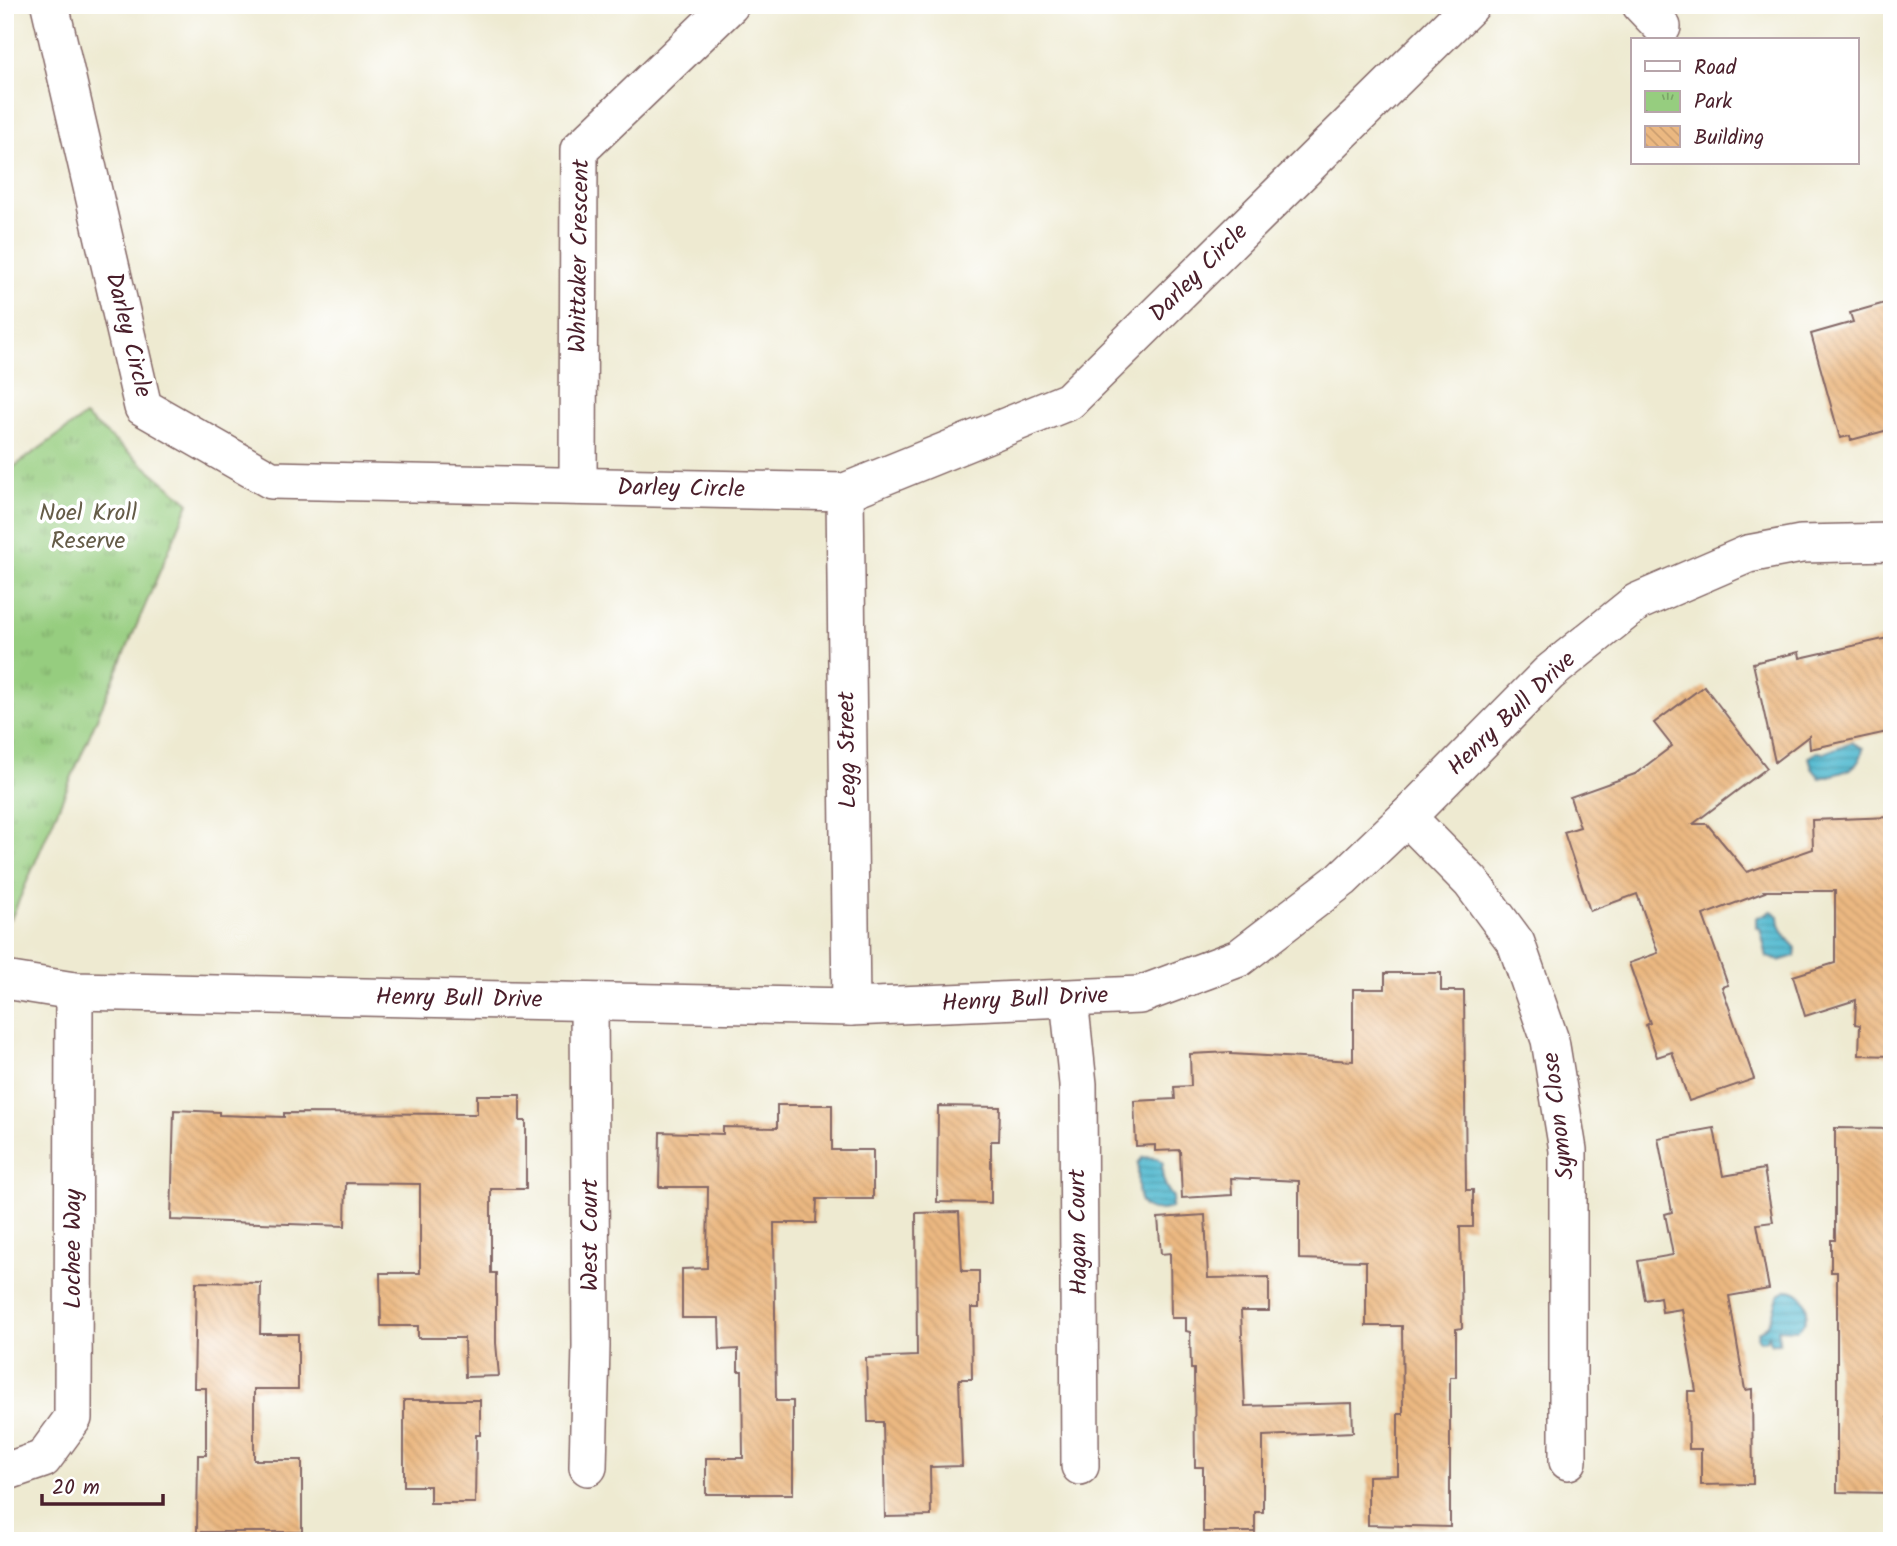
<svg xmlns="http://www.w3.org/2000/svg" width="1897" height="1546" font-family="Kalam,sans-serif">
  <style>
    .park { fill: url(#park-tufts); stroke: #707655; stroke-width: 2 }
    .water { fill: url(#water-rules); stroke: #4e6c7e; stroke-width: 2 }
    .building { fill: url(#building-back-hatch) }
    .lines { fill: none; stroke-linecap: round; stroke-linejoin: round }
    .minor-casing { stroke: #836665; stroke-width: 40 }
    .minor { stroke: #fff; stroke-width: 37 }
    .labels { text-anchor: middle; dominant-baseline: central; stroke-width: 7; stroke-linejoin: round; paint-order: stroke }
    .street-label { font-size: 24px; fill: #4a1f2b; stroke: #fff }
    .park-label { font-size: 24px; fill: #655c48; stroke: #fff }
  </style>
  <defs>
    <pattern id="park-tufts" width="24" height="20" patternUnits="userSpaceOnUse" patternTransform="scale(1.75)"><rect width="24" height="20" fill="#96cd7f"/><path d="M3 7l-1-3M5 7V3M7 7l1-3M15 17l-1-3M17 17v-4M19 17l1-3" fill="none" stroke="#7ca668"/></pattern>
    <pattern id="water-rules" width="6" height="5" patternUnits="userSpaceOnUse" patternTransform="scale(1.75)"><rect width="6" height="5" fill="#52bad0"/><path d="M0 2.5h6" fill="none" stroke="#4697a9"/></pattern>
    <pattern id="building-back-hatch" width="6" height="6" patternUnits="userSpaceOnUse" patternTransform="scale(1.75)"><rect width="6" height="6" fill="#ebb881"/><path d="M-1 5l2 2M0 0l6 6M5-1l2 2" fill="none" stroke="#cb9e70"/></pattern>
  </defs>
  <rect width="100%" height="100%" fill="#fff"/>
  <filter id="ink" filterUnits="userSpaceOnUse"><feTurbulence type="fractalNoise" baseFrequency=".0143" numOctaves="2"/><feDisplacementMap in="SourceGraphic" scale="14" xChannelSelector="R" yChannelSelector="G"/><feConvolveMatrix kernelMatrix="1 2 1 2 8 2 1 2 1" color-interpolation-filters="sRGB"/></filter>
  <filter id="wash" filterUnits="userSpaceOnUse"><feTurbulence type="fractalNoise" baseFrequency=".00686" numOctaves="4" result="noise"/><feDisplacementMap in="SourceGraphic" scale="28" xChannelSelector="R" yChannelSelector="G"/><feGaussianBlur stdDeviation="1.57" result="paint"/><feColorMatrix in="noise" values="0 0 0 0 0 0 0 0 0 0 0 0 0 0 0 0 0 1.4 0 .05"/><feComposite in="paint" operator="in"/></filter>
  <g filter="url(#wash)">
    <rect width="100%" height="100%" fill="#eeead1"/>
    <polygon class="park" points="85,416 189,503 11,919 5,916 5,473"/>
    <g class="water">
      <path d="M1851 742 1863 748C1861 772 1839 773 1820 778L1812 768 1809 757 1817 752 1824 753Z"/>
      <path d="M1772 911 1779 916C1779 928 1787 940 1796 948L1795 956 1779 961 1767 957 1760 928H1756V918Z"/>
      <path d="M1143 1157 1157 1158 1163 1163C1160 1175 1165 1188 1173 1197L1171 1208C1131 1219 1139 1188 1138 1163Z"/>
      <path d="M1788 1290C1809 1292 1813 1316 1798 1330L1777 1329 1780 1343 1771 1344 1769 1335 1767 1340 1761 1341 1757 1337 1758 1332C1774 1324 1772 1310 1779 1295Z"/>
    </g>
    <g id="blocks">
      <g class="building">
        <polygon points="1892,301 1892,429 1851,440 1850,436 1840,438 1811,334 1853,322 1850,313"/>
        <polygon points="1892,637 1892,731 1810,749 1809,736 1775,762 1753,663 1799,652 1800,658"/>
        <polygon points="1704,686 1767,768 1693,824 1707,824 1747,872 1813,849 1812,820 1892,817 1892,1056 1859,1055 1860,1025 1855,1024 1856,1000 1805,1016 1793,976 1835,963 1835,891 1764,891 1765,892 1703,915 1728,985 1722,987 1754,1079 1689,1101 1672,1052 1657,1057 1646,1025 1650,1023 1629,963 1658,953 1637,894 1590,911 1564,832 1580,827 1570,797 1635,774 1672,746 1654,723"/>
        <polygon points="1385,973 1441,973 1441,991 1464,991 1466,1190 1473,1190 1473,1227 1460,1227 1462,1328 1456,1329 1456,1377 1450,1377 1450,1527 1368,1525 1368,1476 1398,1475 1398,1414 1403,1414 1402,1326 1366,1326 1366,1261 1299,1259 1299,1181 1231,1178 1232,1195 1182,1198 1180,1150 1155,1151 1155,1145 1136,1146 1134,1101 1175,1099 1174,1087 1191,1086 1190,1054 1231,1052 1231,1054 1353,1061 1353,989 1385,989"/>
        <polygon points="477,1095 520,1095 520,1121 526,1121 526,1189 491,1189 491,1273 496,1273 496,1343 499,1376 465,1377 464,1338 418,1338 418,1326 381,1326 380,1273 420,1273 420,1184 346,1183 345,1226 171,1220 174,1110 219,1112 219,1115 284,1117 284,1113 477,1114"/>
        <polygon points="777,1105 832,1105 832,1150 873,1150 873,1199 817,1199 816,1223 774,1223 776,1401 793,1401 793,1494 706,1494 706,1458 743,1458 742,1371 738,1371 738,1349 720,1350 719,1318 682,1318 682,1269 707,1268 708,1187 659,1187 660,1132 723,1134 723,1127 777,1128"/>
        <polygon points="938,1106 1000,1107 999,1141 991,1141 991,1203 937,1202"/>
        <polygon points="1714,1128 1723,1176 1764,1169 1773,1222 1757,1224 1769,1289 1729,1296 1745,1390 1752,1389 1753,1484 1701,1485 1701,1449 1689,1449 1688,1391 1696,1391 1682,1309 1662,1312 1660,1297 1645,1300 1638,1261 1673,1255 1665,1214 1672,1212 1658,1138"/>
        <polygon points="1835,1128 1892,1129 1892,1322 1889,1322 1888,1416 1892,1416 1892,1493 1837,1492 1837,1272 1831,1272 1831,1240 1835,1240"/>
        <polygon points="959,1212 962,1271 979,1271 979,1308 971,1308 972,1379 959,1379 962,1466 930,1467 931,1516 885,1517 883,1422 868,1422 866,1358 917,1356 916,1213"/>
        <polygon points="1205,1215 1208,1278 1269,1277 1269,1311 1241,1311 1245,1406 1352,1403 1353,1432 1263,1436 1263,1512 1255,1512 1255,1532 1203,1532 1203,1467 1195,1467 1194,1369 1191,1369 1190,1332 1186,1331 1186,1318 1171,1318 1170,1253 1161,1254 1158,1218"/>
        <polygon points="196,1282 261,1283 260,1334 298,1334 298,1389 254,1389 254,1460 302,1460 302,1532 197,1532 198,1455 206,1455 206,1388 194,1388"/>
        <polygon points="404,1400 480,1400 480,1435 476,1435 475,1503 430,1503 430,1486 404,1486"/>
      </g>
    </g>
  </g>
  <g filter="url(#ink)">
    <use href="#blocks" fill-opacity="0" stroke="#836665" stroke-width="2"/>
    <g class="lines">
      <defs>
        <g id="minor">
          <polyline points="50,5 143,407 271,480 845,492 1069,401 1471,5"/>
          <polyline points="1641,5 1662,27"/>
          <polyline points="578,486 579,150 730,5"/>
          <polyline points="845,492 851,1007"/>
          <polyline points="1407,817 1471,882 1516,943 1550,1040 1568,1150 1568,1461"/>
          <polyline points="5,980 74,991 851,1007 1140,995 1239,958 1342,879 1407,817 1549,673 1637,602 1748,554 1801,544 1892,542"/>
          <polyline points="1069,999 1078,1084 1080,1466"/>
          <polyline points="588,1467 591,1346 589,1002"/>
          <polyline points="5,1472 43,1459 73,1418 74,991"/>
        </g>
      </defs>
      <use href="#minor" class="minor-casing"/>
      <use href="#minor" class="minor"/>
    </g>
  </g>
  <g class="labels">
    <g class="street-label">
      <text transform="translate(580 256) rotate(-89)">Whittaker Crescent</text>
      <text transform="translate(1199 273) rotate(-45)">Darley Circle</text>
      <text transform="translate(128 335) rotate(76)">Darley Circle</text>
      <text transform="translate(681 489) rotate(1)">Darley Circle</text>
      <text transform="translate(1512 714) rotate(-44)">Henry Bull Drive</text>
      <text transform="translate(848 750) rotate(-91)">Legg Street</text>
      <text transform="translate(459 999) rotate(1)">Henry Bull Drive</text>
      <text transform="translate(1025 1000) rotate(-3)">Henry Bull Drive</text>
      <text transform="translate(1559 1116) rotate(-97)">Symon Close</text>
      <text transform="translate(1079 1232) rotate(-91)">Hagan Court</text>
      <text transform="translate(590 1235) rotate(-90)">West Court</text>
      <text transform="translate(73 1249) rotate(-90)">Lochee Way</text>
    </g>
    <g class="park-label">
      <text x="88" y="513">Noel Kroll<tspan x="88" dy="28">Reserve</tspan></text>
    </g>
  </g>
  <rect width="1897" height="1546" fill="none" stroke="#fff" stroke-width="28"/>
  <rect x="1631" y="38" width="228" height="126" fill="#ffffff" stroke="#b7a5aa" stroke-width="2"/>
  <rect x="1645" y="61" width="35" height="10" fill="#ffffff" stroke="#b7a5aa" stroke-width="2"/>
  <text x="1694" y="74" font-size="21" fill="#4a1f2b">Road</text>
  <rect x="1645" y="91" width="35" height="21" fill="url(#park-tufts)" stroke="#b7a5aa" stroke-width="2"/>
  <text x="1694" y="108" font-size="21" fill="#4a1f2b">Park</text>
  <rect x="1645" y="126" width="35" height="21" fill="url(#building-back-hatch)" stroke="#b7a5aa" stroke-width="2"/>
  <text x="1694" y="144" font-size="21" fill="#4a1f2b">Building</text>
  <path d="M42 1494v10h121v-10" fill="none" stroke="#4a1f2b" stroke-width="3.5"/>
  <text x="52" y="1494" font-size="21" fill="#4a1f2b" stroke="#ffffff" stroke-width="5" paint-order="stroke">20 m</text>
</svg>
